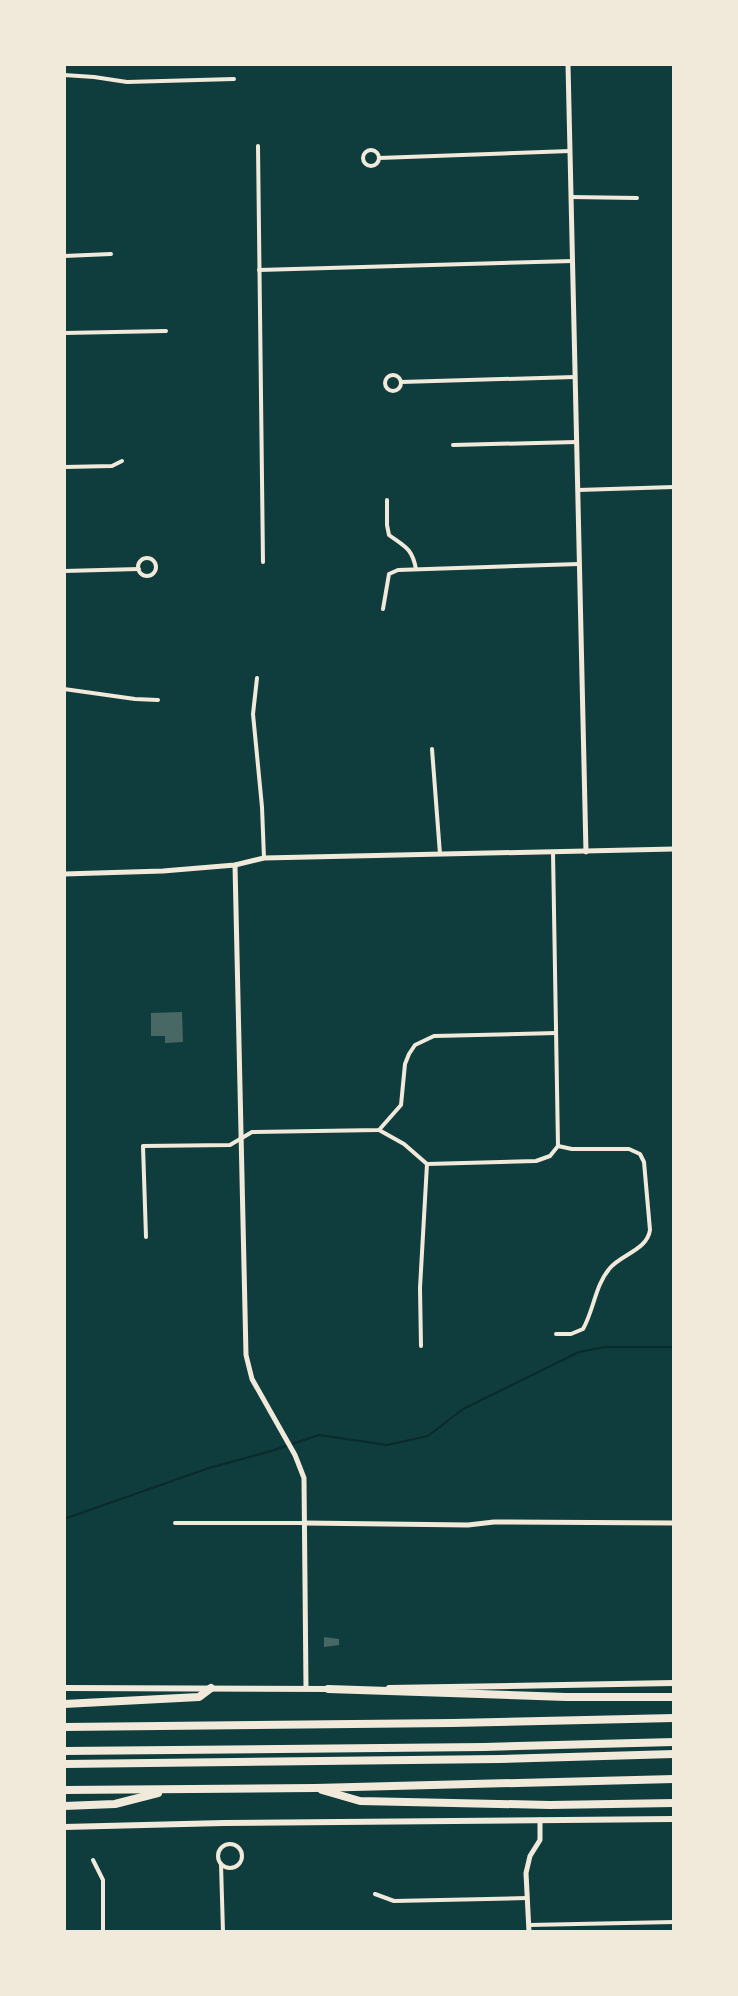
<svg xmlns="http://www.w3.org/2000/svg" width="738" height="1996" font-family="Jost,sans-serif">
  <style>
    .lines { fill: none; stroke-linecap: round; stroke-linejoin: round }
    .stream { stroke: #0a2a2b; stroke-width: 2 }
    .building { fill: #486865 }
    .minor { stroke: #f1e9da; stroke-width: 4 }
    .tertiary { stroke: #f1e9da; stroke-width: 5 }
    .secondary { stroke: #f1e9da; stroke-width: 6 }
    .motorway { stroke: #f1e9da; stroke-width: 8 }
  </style>
  <rect width="100%" height="100%" fill="#0f3d3e"/>
  <g class="lines">
    <polyline class="stream" points="64,1519 209,1468 271,1451 319,1435 387,1445 428,1436 463,1409 579,1352 605,1347 674,1347"/>
  </g>
  <g class="building">
    <polygon points="182,1012 183,1042 165,1043 165,1036 151,1036 151,1013"/>
    <polygon points="324,1637 339,1639 339,1645 324,1647"/>
  </g>
  <g class="lines">
    <g class="minor">
      <polyline points="64,75 94,77 127,82 234,79"/>
      <polyline points="258,146 263,562"/>
      <circle cx="371" cy="158" r="8"/>
      <polyline points="379,158 570,151"/>
      <polyline points="571,197 637,198"/>
      <polyline points="64,256 111,254"/>
      <polyline points="259,270 573,261"/>
      <polyline points="64,333 166,331"/>
      <circle cx="393" cy="383" r="8"/>
      <polyline points="401,382 575,377"/>
      <polyline points="453,445 577,442"/>
      <polyline points="64,467 112,466 122,461"/>
      <polyline points="578,490 674,487"/>
      <path d="M387 500V525L389 535C405 547 412 548 416 569"/>
      <circle cx="147" cy="567" r="9"/>
      <polyline points="64,571 139,569"/>
      <polyline points="383,609 389,574 398,570 579,564"/>
      <polyline points="257,678 253,714 262,807 264,858"/>
      <polyline points="64,689 135,699 158,700"/>
      <polyline points="432,749 440,854"/>
      <polyline points="379,1130 404,1144 427,1164 536,1161 550,1156 558,1146 553,852"/>
      <polyline points="146,1237 143,1146 230,1145 252,1132 379,1130 401,1105 405,1064 409,1054 415,1045 434,1036 556,1033"/>
      <path d="M556 1334H571L583 1329C594 1310 595 1285 610 1268 622 1254 647 1250 650 1230L644 1162 640 1154 629 1149H572L558 1146"/>
      <polyline points="421,1346 420,1288 427,1164"/>
      <polyline points="175,1523 304,1523"/>
      <circle cx="230" cy="1856" r="12"/>
      <polyline points="93,1860 103,1880 103,1932"/>
      <polyline points="221,1864 223,1932"/>
      <polyline points="375,1894 394,1901 527,1898"/>
      <polyline points="529,1925 674,1922"/>
    </g>
    <g class="tertiary">
      <polyline points="568,64 586,852"/>
      <polyline points="235,865 246,1355 252,1379 295,1455 304,1478 306,1688"/>
      <polyline points="64,874 163,871 235,865 264,858 674,849"/>
      <polyline points="304,1523 468,1525 494,1522 674,1523"/>
      <polyline points="529,1932 526,1873 530,1856 540,1840 540,1820"/>
    </g>
    <g class="secondary">
      <polyline points="64,1688 331,1689"/>
      <polyline points="389,1688 674,1683"/>
      <polyline points="64,1827 224,1823 674,1819"/>
    </g>
    <g class="motorway">
      <polyline points="328,1689 566,1697 674,1697"/>
      <polyline points="64,1704 199,1697 211,1688"/>
      <polyline points="64,1727 452,1723 674,1718"/>
      <polyline points="64,1751 484,1747 674,1742"/>
      <polyline points="64,1764 500,1759 674,1754"/>
      <polyline points="64,1790 315,1788 674,1779"/>
      <polyline points="322,1790 360,1801 550,1805 674,1803"/>
      <polyline points="64,1806 115,1804 158,1793"/>
    </g>
  </g>
  <rect width="738" height="1996" fill="none" stroke="#f1e9da" stroke-width="132"/>
</svg>
